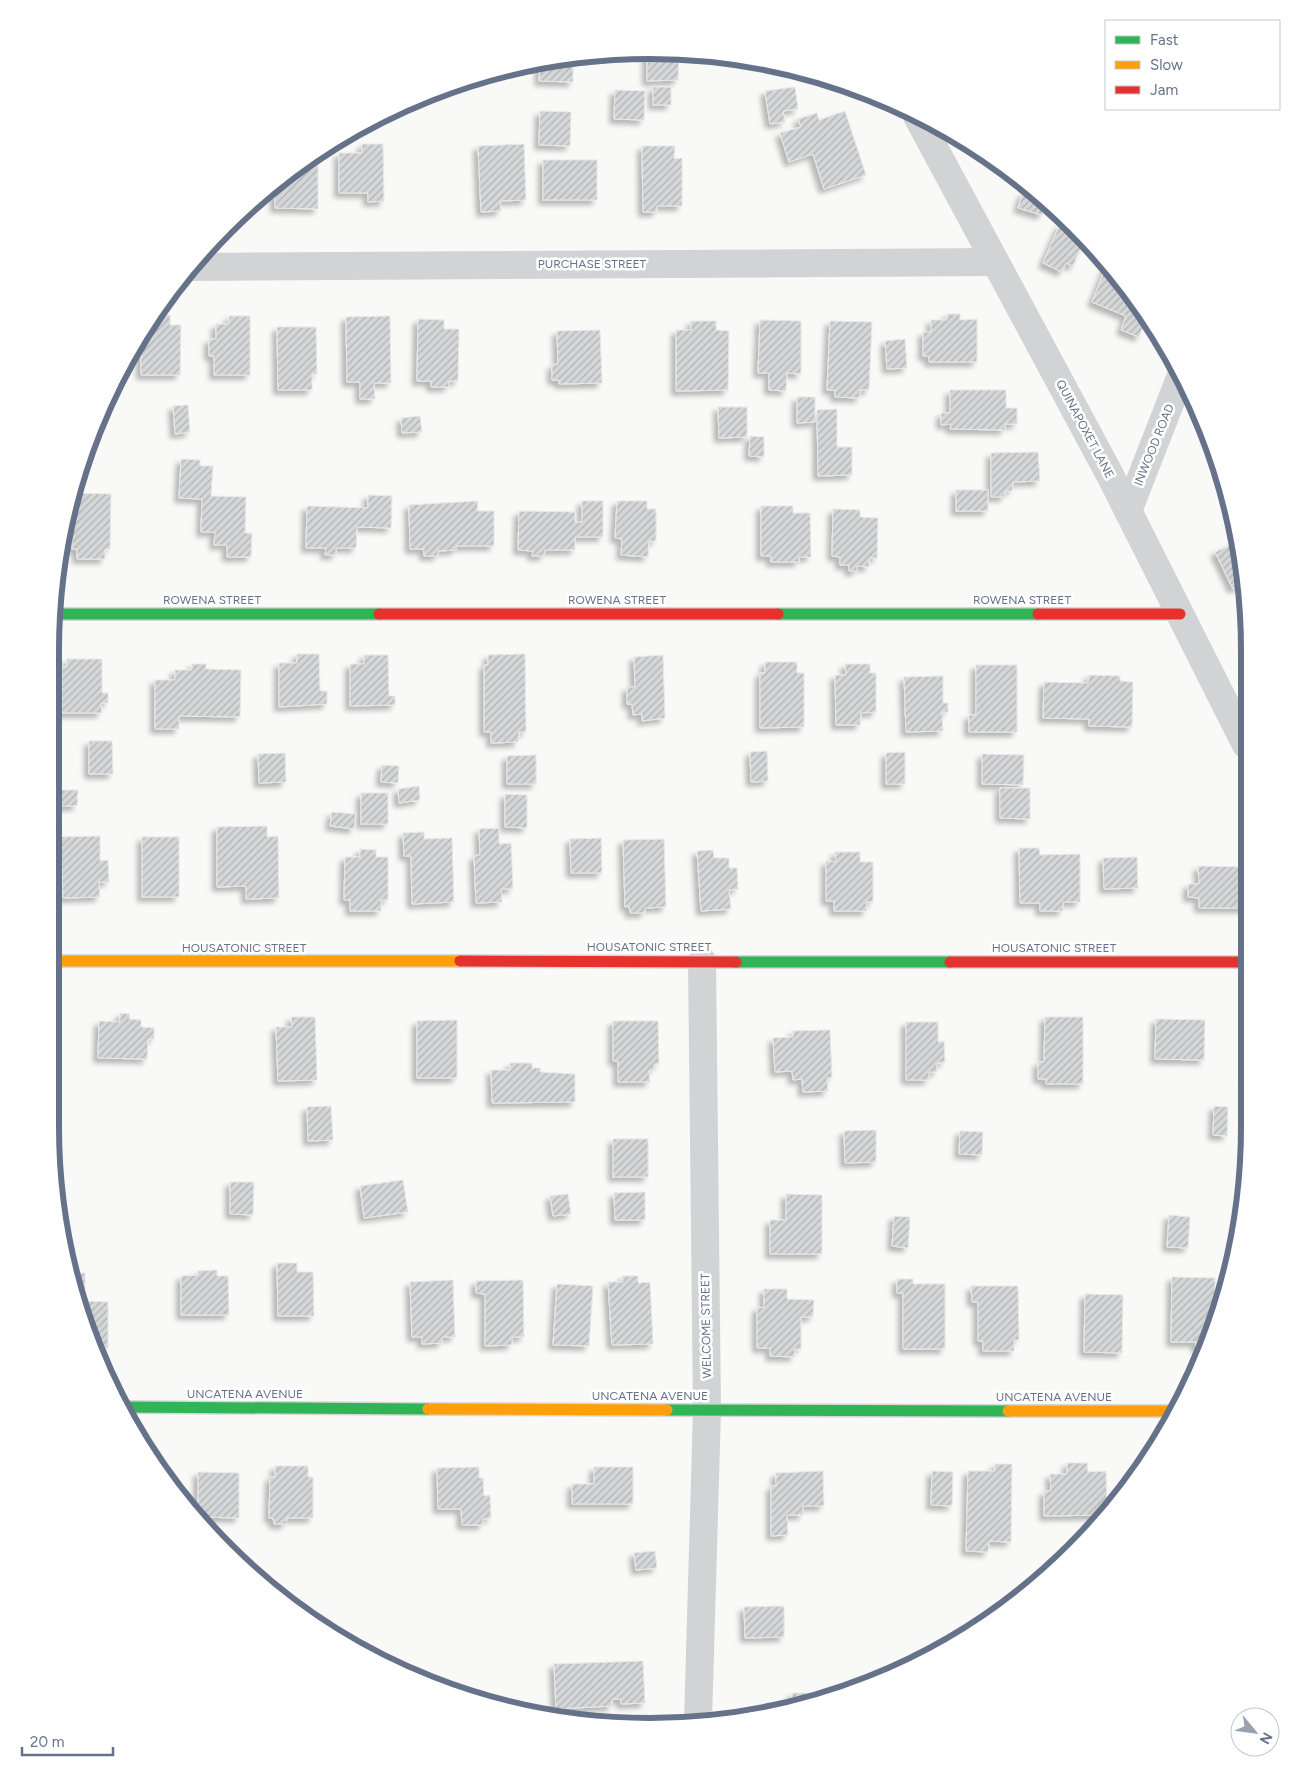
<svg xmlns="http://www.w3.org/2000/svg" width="1300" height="1777" font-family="Figtree,sans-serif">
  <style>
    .building { fill: url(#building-hatch); stroke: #e8e8e8; filter: url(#shadow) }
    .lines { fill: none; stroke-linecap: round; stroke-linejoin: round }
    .fast-casing { stroke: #d5d6d8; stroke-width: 14 }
    .slow-casing { stroke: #d5d6d8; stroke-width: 14 }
    .jam-casing { stroke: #d5d6d8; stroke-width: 14 }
    .street { stroke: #d2d3d4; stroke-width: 28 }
    .fast { stroke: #30b455; stroke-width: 11 }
    .slow { stroke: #ff9f0a; stroke-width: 11 }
    .jam { stroke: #e5322d; stroke-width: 11 }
    .labels { text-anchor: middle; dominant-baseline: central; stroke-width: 5; stroke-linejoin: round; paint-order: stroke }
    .street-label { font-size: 12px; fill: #66728a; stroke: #fff }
    .rim { fill: none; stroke: #66728a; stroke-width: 6 }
  </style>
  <defs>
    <pattern id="building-hatch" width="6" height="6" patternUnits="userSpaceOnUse" patternTransform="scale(1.25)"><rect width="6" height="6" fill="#d5d6d7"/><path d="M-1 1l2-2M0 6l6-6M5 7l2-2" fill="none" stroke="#b1b2b4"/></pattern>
    <filter id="shadow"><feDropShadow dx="-4.5" dy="4.5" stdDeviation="2.5" flood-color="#0004"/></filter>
  </defs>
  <rect width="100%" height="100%" fill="#f9f9f8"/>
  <g class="building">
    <polygon points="647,52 679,54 678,80 647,81"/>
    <polygon points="573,57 573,82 539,81 540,63"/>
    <rect x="653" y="87" width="18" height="18"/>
    <polygon points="795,87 798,109 783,111 785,122 770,124 765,91"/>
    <polygon points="615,90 645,91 644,120 614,119"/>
    <polygon points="540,111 571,112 570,146 539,145"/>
    <polygon points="845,111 866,175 824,189 813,154 789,162 780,133 801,127 798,119 817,113 819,120"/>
    <polygon points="362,144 383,144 384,201 368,202 368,193 339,193 339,153 362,153"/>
    <polygon points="524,144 526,200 500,201 501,211 481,212 478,146"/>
    <polygon points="642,146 675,146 674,159 682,158 682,206 657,206 657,212 643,212"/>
    <polygon points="318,153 318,209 275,208 275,183 285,174"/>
    <rect x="543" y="160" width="54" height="40"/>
    <polygon points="1023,192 1046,200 1042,215 1018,208"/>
    <polygon points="1060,224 1075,231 1084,240 1073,266 1066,263 1062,272 1043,263"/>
    <polygon points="1107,264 1126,285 1146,319 1139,337 1121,330 1126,316 1092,302"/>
    <polygon points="947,314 960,314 960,320 977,319 977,362 929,362 929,356 923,356 923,332 931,332 931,320 947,320"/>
    <polygon points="153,315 170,315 170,325 181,325 180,375 141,375 141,335 147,325 153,325"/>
    <polygon points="229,316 250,316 250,375 214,375 214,356 209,356 209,339 216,339 216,324 229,324"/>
    <polygon points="390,316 391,383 374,383 375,399 360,399 360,382 347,382 346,317"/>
    <polygon points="418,319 444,320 444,329 459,329 458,381 449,381 449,387 431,387 431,381 417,381"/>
    <polygon points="760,320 801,321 801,374 787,373 786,391 769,390 769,373 758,373"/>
    <polygon points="691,321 716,321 716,330 729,331 728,390 676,391 676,330 691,330"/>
    <polygon points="830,321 872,322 869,390 860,390 860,398 835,397 835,390 827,390"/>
    <polygon points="277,327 316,327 317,374 312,374 312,390 278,390"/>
    <polygon points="600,330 602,383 559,384 559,380 552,380 552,365 558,364 557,331"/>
    <polygon points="905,339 907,368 887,369 885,341"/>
    <polygon points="950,390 1006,390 1006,408 1017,408 1017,424 1005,424 1005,430 950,429 951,424 941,425 941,413 950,413"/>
    <polygon points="797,397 815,397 815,422 797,423"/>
    <polygon points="188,405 190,432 175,434 173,406"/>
    <polygon points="718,407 747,407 747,437 719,438"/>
    <polygon points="837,409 837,447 852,447 852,475 818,476 817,410"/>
    <polygon points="420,416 422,432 402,433 401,418"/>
    <polygon points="750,436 764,437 764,457 749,456"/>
    <polygon points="1038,452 1040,481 1013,482 1012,491 1005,491 1005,497 991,497 991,453"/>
    <polygon points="181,459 200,460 200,466 213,466 211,496 246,497 245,533 252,533 251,557 227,557 227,545 214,545 215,532 201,532 202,499 179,498"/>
    <rect x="956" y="490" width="32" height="21"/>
    <polygon points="71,493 111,494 110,549 105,549 105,559 77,559 77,549 72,549 72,512 68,512"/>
    <polygon points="368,495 392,496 391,528 357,527 356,548 336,548 336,555 325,555 326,548 306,548 307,506 368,508"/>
    <polygon points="478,501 477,511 494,511 494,546 456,546 456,550 438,551 438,556 424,556 424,549 410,549 409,505"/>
    <polygon points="582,501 603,501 603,537 575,537 575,550 545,550 544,556 532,556 533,551 518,550 519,511 575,512 575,522 582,522"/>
    <polygon points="617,501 647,501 647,509 656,509 656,541 649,541 648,557 621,555 622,539 615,538"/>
    <polygon points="761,506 793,506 793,513 810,513 811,557 799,557 799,562 771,562 771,556 761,556"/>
    <polygon points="833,509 860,510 860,517 878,518 877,558 869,558 869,567 857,566 857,571 849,571 849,565 840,565 840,557 832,556"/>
    <polygon points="1237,542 1245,571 1245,583 1233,589 1215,552"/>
    <polygon points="297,654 319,654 320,691 327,691 327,704 279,707 279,663 297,663"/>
    <polygon points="525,654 526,732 519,732 518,742 491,743 491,732 484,732 484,665 488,665 488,655"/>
    <polygon points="364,655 388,655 389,696 395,696 395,705 350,706 350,664 364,664"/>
    <polygon points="663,655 665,718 642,721 642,714 633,715 632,704 627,704 627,687 635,687 634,657"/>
    <polygon points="67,659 102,659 102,693 108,693 108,703 101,703 102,713 62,713 62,667 67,667"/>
    <polygon points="765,662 797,662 797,673 804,673 804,727 760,728 760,673 765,673"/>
    <polygon points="192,664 206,664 206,669 241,670 240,717 179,716 179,729 155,729 155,680 175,680 175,670 192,670"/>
    <polygon points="845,664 870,664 870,673 876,673 876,712 861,713 860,725 836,725 835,675 846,675"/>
    <polygon points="976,665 1017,665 1017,732 969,732 969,715 976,715"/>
    <polygon points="1089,675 1120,676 1120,681 1133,682 1132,727 1089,726 1089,719 1043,718 1044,682 1088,683"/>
    <polygon points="943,676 943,703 948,703 948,712 942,712 943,731 906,732 904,677"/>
    <polygon points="89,741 112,741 113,774 89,774"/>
    <polygon points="767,751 768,781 751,782 750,752"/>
    <polygon points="905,752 905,784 886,784 886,753"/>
    <polygon points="285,753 286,782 259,783 258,754"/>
    <polygon points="982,754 1024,755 1023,785 982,784"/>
    <polygon points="536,755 536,784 507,784 507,756"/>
    <polygon points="382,765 399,766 398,783 381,782"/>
    <polygon points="419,786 420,800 399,803 398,789"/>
    <polygon points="1000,788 1030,788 1030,819 1000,818"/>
    <polygon points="56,790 78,790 77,806 56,806"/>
    <rect x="361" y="793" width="27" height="31"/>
    <polygon points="505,794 527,795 527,828 505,827"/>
    <polygon points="332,812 356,814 354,829 330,826"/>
    <polygon points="267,826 267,837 278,836 279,898 246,899 246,886 217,887 217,827"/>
    <polygon points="499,828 499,844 511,843 513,889 501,889 502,902 476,903 474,856 480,855 479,829"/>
    <polygon points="424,832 424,839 452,838 454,902 412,904 411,856 404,856 403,833"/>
    <polygon points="100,836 100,861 108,860 109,882 99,882 100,897 63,898 61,837"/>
    <rect x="142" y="837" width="37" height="60"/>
    <polygon points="601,838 602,873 571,873 570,839"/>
    <polygon points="664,839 666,907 645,908 645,913 630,913 629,906 625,907 623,840"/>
    <polygon points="1019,848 1039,848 1040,855 1080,854 1080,902 1063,902 1063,911 1040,911 1040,903 1020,903"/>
    <polygon points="360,849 376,850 376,857 388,857 388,900 381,900 381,911 350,911 350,900 344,900 345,857 360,857"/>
    <polygon points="713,850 714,858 729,858 729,868 737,868 738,889 729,890 731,909 701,911 697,851"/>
    <polygon points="835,852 860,852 860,862 873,862 873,902 866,902 867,911 834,911 834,901 826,901 826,861 836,862"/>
    <polygon points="1137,857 1138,888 1104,889 1103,858"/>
    <polygon points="1198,866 1247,867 1247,908 1199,908 1199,898 1188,897 1188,884 1199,884"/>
    <polygon points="120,1013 130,1014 129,1019 141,1020 141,1027 154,1028 154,1039 148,1039 147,1059 98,1058 99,1021 120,1022"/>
    <polygon points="291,1017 315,1017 317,1080 278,1081 276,1027 292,1027"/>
    <polygon points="1045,1017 1083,1017 1083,1084 1046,1084 1046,1079 1038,1079 1038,1062 1044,1062"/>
    <polygon points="1156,1019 1205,1020 1204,1060 1155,1059"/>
    <polygon points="457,1020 457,1078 417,1078 417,1021"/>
    <polygon points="613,1021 658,1021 659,1064 654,1064 654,1070 649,1070 650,1082 618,1082 618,1061 613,1061"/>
    <polygon points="906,1022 938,1022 938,1042 944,1041 945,1062 937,1063 937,1072 929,1072 929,1080 906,1080"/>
    <polygon points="830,1030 832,1078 827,1078 828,1091 803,1092 802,1079 793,1080 792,1071 775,1072 773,1038 793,1037 793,1031"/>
    <polygon points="510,1063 532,1063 532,1068 541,1068 540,1072 575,1074 575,1102 492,1103 491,1070 510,1070"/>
    <rect x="1247" y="1084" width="1" height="30"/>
    <polygon points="331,1106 333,1140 308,1141 307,1107"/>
    <polygon points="1214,1106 1228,1107 1227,1136 1213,1135"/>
    <polygon points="876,1130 876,1162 845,1163 844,1131"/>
    <polygon points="960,1131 983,1132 982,1155 959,1154"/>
    <rect x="613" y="1139" width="35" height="38"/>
    <polygon points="403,1180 408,1212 364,1218 360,1186"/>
    <polygon points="230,1182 254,1182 253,1215 230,1214"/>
    <polygon points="645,1192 645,1220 615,1220 614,1193"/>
    <polygon points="568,1194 571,1214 553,1216 550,1196"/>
    <polygon points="786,1194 822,1195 822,1254 770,1254 770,1220 786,1220"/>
    <polygon points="1169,1215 1190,1217 1188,1248 1167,1247"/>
    <polygon points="894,1216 910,1217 908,1248 892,1246"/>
    <polygon points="277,1263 297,1263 297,1272 313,1272 314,1316 278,1316"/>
    <polygon points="217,1270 217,1276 228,1276 229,1315 181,1315 181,1276 198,1275 198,1271"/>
    <polygon points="69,1273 85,1273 85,1301 108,1302 108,1348 93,1348 71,1283"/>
    <polygon points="622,1276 638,1276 638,1283 650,1282 653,1344 612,1345 608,1282 623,1282"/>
    <polygon points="1172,1277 1215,1278 1215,1321 1205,1348 1196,1348 1196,1342 1171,1342"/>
    <polygon points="897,1279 913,1279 913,1284 945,1284 945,1349 903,1349 903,1293 897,1293"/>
    <polygon points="453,1280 455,1337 442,1337 442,1343 422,1344 422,1337 412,1337 410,1282"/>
    <polygon points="523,1280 524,1337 512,1337 512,1345 485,1346 485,1294 476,1293 476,1281"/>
    <polygon points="557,1284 593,1286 589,1346 553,1345"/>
    <polygon points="971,1286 1018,1286 1019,1340 1014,1340 1014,1351 983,1351 983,1341 978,1341 978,1302 972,1302"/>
    <polygon points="764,1289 787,1289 787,1299 814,1300 813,1317 801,1317 801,1349 794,1349 795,1357 770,1356 770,1348 757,1348 757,1307 764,1308"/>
    <polygon points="1085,1294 1123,1295 1122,1353 1084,1352"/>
    <polygon points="1067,1463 1087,1463 1088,1472 1106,1471 1107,1512 1103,1515 1044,1516 1044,1491 1051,1491 1050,1474 1067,1474"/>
    <polygon points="995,1464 1012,1464 1011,1542 989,1541 988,1552 966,1551 968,1471 995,1471"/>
    <polygon points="275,1466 308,1466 308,1477 313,1477 313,1518 287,1518 286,1524 274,1524 274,1519 269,1518 270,1477 275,1477"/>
    <polygon points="479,1467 479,1478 483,1478 484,1496 490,1495 491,1518 483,1519 483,1525 462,1525 461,1509 438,1509 437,1468"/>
    <polygon points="594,1467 633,1467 633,1504 572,1504 572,1484 594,1484"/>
    <polygon points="823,1471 824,1506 803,1506 803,1515 787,1515 788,1535 771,1536 771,1486 776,1486 776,1473"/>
    <polygon points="932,1471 953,1472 952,1506 931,1505"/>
    <polygon points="198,1472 239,1473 239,1518 201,1517 198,1514"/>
    <polygon points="655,1551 657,1568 636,1570 634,1553"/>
    <polygon points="784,1606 784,1637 745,1638 744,1607"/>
    <polygon points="643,1661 645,1703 621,1704 621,1699 612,1699 612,1706 556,1709 554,1664"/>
    <polygon points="792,1693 810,1693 810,1700 765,1712 765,1703 792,1703"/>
  </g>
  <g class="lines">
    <defs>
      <g id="fast">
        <polyline points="55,614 379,614"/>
        <polyline points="778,614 1038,614"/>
        <polyline points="736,962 950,962"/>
        <polyline points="122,1407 428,1409"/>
        <polyline points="667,1410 1008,1411"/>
      </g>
      <g id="slow">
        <polyline points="50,961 460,961"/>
        <polyline points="428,1409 667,1410"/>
        <polyline points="1008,1411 1177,1411"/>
      </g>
      <g id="jam">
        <polyline points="379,614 778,614"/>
        <polyline points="1038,614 1180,614"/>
        <polyline points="460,961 736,962"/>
        <polyline points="950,962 1247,962"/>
      </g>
    </defs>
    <use href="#fast" class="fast-casing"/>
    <use href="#slow" class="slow-casing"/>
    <use href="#jam" class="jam-casing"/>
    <g class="street">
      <polyline points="917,116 1110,475 1246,745"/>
      <polyline points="190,267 995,262"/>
      <polyline points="1128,511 1180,378"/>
      <polyline points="698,1722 707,1410 702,961"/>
    </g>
    <use href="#fast" class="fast"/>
    <use href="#slow" class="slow"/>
    <use href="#jam" class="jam"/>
  </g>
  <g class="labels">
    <g class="street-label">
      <text x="592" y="264">PURCHASE STREET</text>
      <text transform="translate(1085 429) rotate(62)">QUINAPOXET LANE</text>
      <text transform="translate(1154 445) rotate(-68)">INWOOD ROAD</text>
      <text x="212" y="600">ROWENA STREET</text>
      <text x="617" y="600">ROWENA STREET</text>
      <text x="1022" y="600">ROWENA STREET</text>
      <text x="649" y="947">HOUSATONIC STREET</text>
      <text x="244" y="948">HOUSATONIC STREET</text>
      <text x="1054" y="948">HOUSATONIC STREET</text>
      <text transform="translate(706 1326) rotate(-91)">WELCOME STREET</text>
      <text x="245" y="1394">UNCATENA AVENUE</text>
      <text x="650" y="1396">UNCATENA AVENUE</text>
      <text x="1054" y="1397">UNCATENA AVENUE</text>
    </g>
  </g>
  <path d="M0 0H1300V1777H0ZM650 59H650A591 591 0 0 1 1241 650V1127A591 591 0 0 1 650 1718H650A591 591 0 0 1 59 1127V650A591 591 0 0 1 650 59Z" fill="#fff" fill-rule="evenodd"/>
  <path class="rim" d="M650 59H650A591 591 0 0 1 1241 650V1127A591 591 0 0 1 650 1718H650A591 591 0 0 1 59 1127V650A591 591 0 0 1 650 59Z"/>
  <rect x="1105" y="20" width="175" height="90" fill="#ffffff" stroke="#c2c7d0"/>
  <rect x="1115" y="36" width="25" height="8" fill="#30b455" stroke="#c2c7d0"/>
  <text x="1150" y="45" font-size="15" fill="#66728a">Fast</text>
  <rect x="1115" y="61" width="25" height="8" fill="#ff9f0a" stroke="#c2c7d0"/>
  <text x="1150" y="70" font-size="15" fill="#66728a">Slow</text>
  <rect x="1115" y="86" width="25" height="8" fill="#e5322d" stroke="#c2c7d0"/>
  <text x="1150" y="95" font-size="15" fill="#66728a">Jam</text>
  <g transform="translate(1255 1732) rotate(119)"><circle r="24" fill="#ffffff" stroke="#c2c7d0"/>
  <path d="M0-4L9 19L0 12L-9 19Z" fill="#99a1b0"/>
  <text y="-8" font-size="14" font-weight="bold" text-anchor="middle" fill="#66728a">N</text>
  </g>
  <path d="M22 1747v8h91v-8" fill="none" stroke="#66728a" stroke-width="2.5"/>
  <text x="30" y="1747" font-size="15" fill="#66728a" stroke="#ffffff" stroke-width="4" paint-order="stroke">20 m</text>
</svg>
